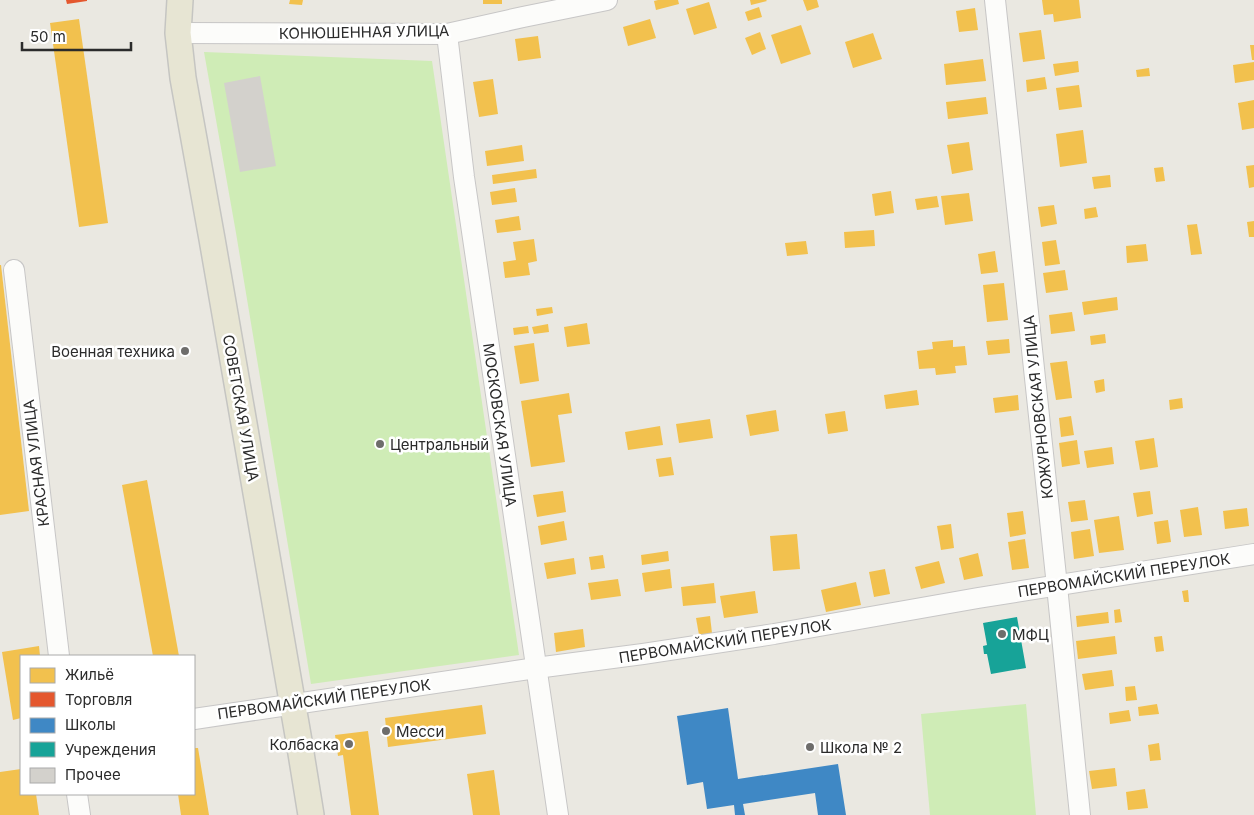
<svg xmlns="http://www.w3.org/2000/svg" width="1254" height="815" font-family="Inter,sans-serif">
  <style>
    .pitch { fill: #cfecb6 }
    .homes { fill: #f2c14e }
    .shops { fill: #e4572e }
    .schools { fill: #3f88c5 }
    .public { fill: #17a398 }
    .building { fill: #d3d1cc }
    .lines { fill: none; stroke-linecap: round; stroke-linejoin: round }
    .minor-casing { stroke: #c7c6c6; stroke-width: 22 }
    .major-casing { stroke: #c5c5c2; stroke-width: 28 }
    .minor { stroke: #fcfcfa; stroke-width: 20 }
    .major { stroke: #e7e5d3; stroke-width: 25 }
    .poi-dot { fill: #6e6d6b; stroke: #fff; stroke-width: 2 }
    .labels { text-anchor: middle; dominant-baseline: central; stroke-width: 5; stroke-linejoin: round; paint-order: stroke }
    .street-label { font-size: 15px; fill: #2b2b2b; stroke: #fff }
    .poi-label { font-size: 15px; fill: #2b2b2b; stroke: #fff; text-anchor: start }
  </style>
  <rect width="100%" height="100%" fill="#eae8e1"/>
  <g class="pitch">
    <polygon points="204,52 432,61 519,655 311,684 236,233"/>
    <polygon points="1026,704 1036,815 930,815 921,714"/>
  </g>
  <g class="homes">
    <polygon points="290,0 303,0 302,5 289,4"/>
    <rect x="483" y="0" width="19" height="4"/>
    <polygon points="658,0 678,0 679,4 656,10 654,1"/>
    <polygon points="750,0 766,0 767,1 751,5"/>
    <polygon points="803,0 817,0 819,7 807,11"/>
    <polygon points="1042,0 1079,0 1081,18 1054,22 1053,14 1044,15"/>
    <polygon points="709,2 717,28 694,35 686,9"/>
    <polygon points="759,7 762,17 748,21 745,12"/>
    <polygon points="975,8 978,30 959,32 956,11"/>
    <polygon points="79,19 108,223 79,227 50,23"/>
    <polygon points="650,19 656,38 628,46 623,27"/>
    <polygon points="801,25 811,54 781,64 771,35"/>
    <polygon points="1041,30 1045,59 1023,62 1019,33"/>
    <polygon points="760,32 766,49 752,55 745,38"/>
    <polygon points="873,33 882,59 853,68 845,42"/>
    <polygon points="538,36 541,58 518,61 515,39"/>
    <polygon points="1250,45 1254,45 1254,60 1252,60"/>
    <polygon points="983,59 986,81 946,85 944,64"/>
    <polygon points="1078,61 1079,72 1055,76 1053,64"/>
    <polygon points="1254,62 1254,80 1235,83 1233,65"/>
    <polygon points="1149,68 1150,76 1137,77 1136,70"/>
    <polygon points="1045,77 1047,89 1027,92 1026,80"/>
    <polygon points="493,79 498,114 479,117 473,82"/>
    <polygon points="1079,85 1082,107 1059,110 1056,88"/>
    <polygon points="986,97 988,114 948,119 946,102"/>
    <polygon points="1254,100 1254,128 1242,130 1238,103"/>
    <polygon points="1083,130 1087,163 1060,167 1056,134"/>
    <polygon points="969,142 973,170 952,174 947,145"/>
    <polygon points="522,145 524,161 487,166 485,151"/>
    <polygon points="1254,165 1254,187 1249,188 1246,166"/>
    <polygon points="1163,167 1165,181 1156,182 1154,168"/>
    <polygon points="536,169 537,178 493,184 492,175"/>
    <polygon points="1110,175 1111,187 1094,189 1092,177"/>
    <polygon points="515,188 517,202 492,205 490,192"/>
    <polygon points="891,191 894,213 875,216 872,194"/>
    <polygon points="969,193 973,221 945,225 941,196"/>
    <polygon points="937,196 939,207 917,210 915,199"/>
    <polygon points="1054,205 1057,224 1041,227 1038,207"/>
    <polygon points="1096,207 1098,217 1085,219 1084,209"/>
    <polygon points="519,216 521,230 497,233 495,220"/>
    <polygon points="1254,221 1254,237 1249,237 1247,222"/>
    <polygon points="1197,224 1202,254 1191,255 1187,225"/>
    <polygon points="874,230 875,246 845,248 844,232"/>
    <polygon points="534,239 537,261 528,263 530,275 505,278 503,262 516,260 513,242"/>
    <polygon points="1056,240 1060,264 1045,266 1042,242"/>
    <polygon points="806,241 808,254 787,256 785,243"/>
    <polygon points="1146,244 1148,261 1127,263 1126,246"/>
    <polygon points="995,251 998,272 981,274 978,254"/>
    <polygon points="0,265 1,265 29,511 0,515"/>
    <polygon points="1065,270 1068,290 1046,293 1043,273"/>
    <polygon points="1004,283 1008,320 987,322 983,285"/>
    <polygon points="1117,297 1118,310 1084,315 1082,302"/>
    <polygon points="552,307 553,313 537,316 536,309"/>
    <polygon points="1072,312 1075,331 1051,334 1049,315"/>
    <polygon points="587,323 590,344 567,347 564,327"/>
    <polygon points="548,324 549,332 534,334 532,327"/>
    <polygon points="528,326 529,333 514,335 513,328"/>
    <polygon points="1105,334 1106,343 1091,345 1090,336"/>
    <polygon points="1009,339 1010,353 988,355 986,341"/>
    <polygon points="953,340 953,347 965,346 967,365 955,366 956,373 936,375 935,368 919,369 917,351 933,349 932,342"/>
    <polygon points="534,343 539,381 520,384 514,346"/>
    <polygon points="1067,361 1072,398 1056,400 1050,363"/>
    <polygon points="1104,379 1105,391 1096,393 1094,381"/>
    <polygon points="917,390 919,405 886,409 884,395"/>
    <polygon points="569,393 572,413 558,415 565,462 531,467 521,401"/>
    <polygon points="1018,395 1019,410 995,413 993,398"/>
    <polygon points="1182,398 1183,408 1170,410 1169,400"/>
    <polygon points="776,410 779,431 750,436 746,415"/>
    <polygon points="845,411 848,431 828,434 825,414"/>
    <polygon points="1071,416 1074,435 1061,437 1059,418"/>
    <polygon points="710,419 713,438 679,443 676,424"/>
    <polygon points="660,426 663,445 628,450 625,432"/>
    <polygon points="1154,438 1158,467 1140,470 1135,441"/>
    <polygon points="1077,440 1080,464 1062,467 1059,443"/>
    <polygon points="1112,447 1114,464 1087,468 1084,451"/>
    <polygon points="671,457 674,475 659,477 656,459"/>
    <polygon points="147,480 179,656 153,656 122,485"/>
    <polygon points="563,491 566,512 537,517 533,495"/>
    <polygon points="1150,491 1153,514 1137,517 1133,493"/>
    <polygon points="1085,500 1088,520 1071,522 1068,502"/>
    <polygon points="1198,507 1202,535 1184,537 1180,510"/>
    <polygon points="1247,508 1249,526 1225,529 1223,511"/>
    <polygon points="1023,511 1026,534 1010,537 1007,513"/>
    <polygon points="1119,516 1124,550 1099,553 1094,520"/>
    <polygon points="1168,520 1171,542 1157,544 1154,522"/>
    <polygon points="564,521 567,540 541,545 538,526"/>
    <polygon points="951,524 954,548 941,550 937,526"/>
    <polygon points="1090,529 1094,556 1074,559 1071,532"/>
    <polygon points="797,534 800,569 773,571 770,536"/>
    <polygon points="1025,539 1029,568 1012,570 1008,542"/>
    <polygon points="668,551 669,561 642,565 641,555"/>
    <polygon points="978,553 983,576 964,580 959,558"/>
    <polygon points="603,555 605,568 591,570 589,557"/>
    <polygon points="574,558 576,574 547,579 544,563"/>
    <polygon points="939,561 945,583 921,589 915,567"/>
    <polygon points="670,569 672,588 645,592 642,573"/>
    <polygon points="885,569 890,594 874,597 869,572"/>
    <polygon points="618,579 621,596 591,600 588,583"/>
    <polygon points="856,582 861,605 826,612 821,590"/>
    <polygon points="714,583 716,603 683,606 681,587"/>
    <polygon points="1188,590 1189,602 1184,602 1182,591"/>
    <polygon points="755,591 758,613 724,618 720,596"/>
    <polygon points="1120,609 1122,622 1115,623 1114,610"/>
    <polygon points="1108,612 1109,623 1077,627 1076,616"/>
    <polygon points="710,616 712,633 699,635 696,618"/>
    <polygon points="583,629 585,647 556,652 554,633"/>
    <polygon points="1115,636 1117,654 1078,659 1076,641"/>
    <polygon points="1162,636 1164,651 1156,652 1154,637"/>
    <polygon points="39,646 40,656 21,656 21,718 13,720 2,652"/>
    <polygon points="1112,670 1114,686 1085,690 1082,674"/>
    <polygon points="1135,686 1137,700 1126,701 1125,687"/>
    <polygon points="1157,704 1159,714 1139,716 1138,707"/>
    <polygon points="482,705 486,734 388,747 385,718"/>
    <polygon points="1129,710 1131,721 1110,724 1109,713"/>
    <polygon points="368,731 379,815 351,815 343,755 338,756 335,735"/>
    <polygon points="1159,743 1161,760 1150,761 1148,745"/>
    <polygon points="194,748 198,748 209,815 181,815 178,794 194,794"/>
    <polygon points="1115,768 1117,786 1092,789 1089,771"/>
    <polygon points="21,769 21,794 36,794 39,815 0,815 0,772"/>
    <polygon points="494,770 500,815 473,815 467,774"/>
    <polygon points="1145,789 1148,808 1128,810 1126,792"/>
  </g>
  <polygon class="shops" points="66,0 87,0 87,1 67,4"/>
  <polygon class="schools" points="728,708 738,779 838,764 846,815 818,815 815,793 743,804 745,815 735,815 734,805 707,809 703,782 687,785 677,716"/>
  <polygon class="public" points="1017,617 1026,668 991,674 987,654 984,654 983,646 987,645 983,623"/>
  <polygon class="building" points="260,76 276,166 240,172 224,83"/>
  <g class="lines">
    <defs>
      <g id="minor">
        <polyline points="995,0 1057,586 1080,815"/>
        <polyline points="178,33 447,34 523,17 607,0"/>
        <polyline points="447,34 464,177 558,815"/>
        <polyline points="14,270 59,656"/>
        <polyline points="194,719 536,668 643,654 774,634 978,598 1254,554"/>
        <polyline points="77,794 80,815"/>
      </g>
      <polyline id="major" points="180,0 178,33 183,78 212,239 299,741 311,815"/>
    </defs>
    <use href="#minor" class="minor-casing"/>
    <use href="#major" class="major-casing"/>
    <use href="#minor" class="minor"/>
    <use href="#major" class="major"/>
  </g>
  <g class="poi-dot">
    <circle cx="185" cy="351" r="5"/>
    <circle cx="380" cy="444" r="5"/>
    <circle cx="1002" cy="634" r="5"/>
    <circle cx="386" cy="731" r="5"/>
    <circle cx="349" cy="744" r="5"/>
    <circle cx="810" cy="747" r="5"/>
  </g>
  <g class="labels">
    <g class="street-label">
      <text transform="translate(364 32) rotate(-1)">КОНЮШЕННАЯ УЛИЦА</text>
      <text transform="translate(1038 407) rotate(-96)">КОЖУРНОВСКАЯ УЛИЦА</text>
      <text transform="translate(241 408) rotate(80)">СОВЕТСКАЯ УЛИЦА</text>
      <text transform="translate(500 425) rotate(82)">МОСКОВСКАЯ УЛИЦА</text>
      <text transform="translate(36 463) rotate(-97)">КРАСНАЯ УЛИЦА</text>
      <text transform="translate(1124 575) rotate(-9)">ПЕРВОМАЙСКИЙ ПЕРЕУЛОК</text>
      <text transform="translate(725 641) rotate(-9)">ПЕРВОМАЙСКИЙ ПЕРЕУЛОК</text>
      <text transform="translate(324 699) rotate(-8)">ПЕРВОМАЙСКИЙ ПЕРЕУЛОК</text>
    </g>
    <g class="poi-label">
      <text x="175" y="351" text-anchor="end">Военная техника</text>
      <text x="390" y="444">Центральный</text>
      <text x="1012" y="634">МФЦ</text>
      <text x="396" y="731">Месси</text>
      <text x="339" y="744" text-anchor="end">Колбаска</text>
      <text x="820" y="747">Школа № 2</text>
    </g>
  </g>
  <rect x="20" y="655" width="175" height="140" fill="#ffffff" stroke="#aaaaaa"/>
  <rect x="30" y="668" width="25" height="15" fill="#f2c14e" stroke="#aaaaaa"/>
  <text x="65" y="680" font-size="15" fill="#2b2b2b">Жильё</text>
  <rect x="30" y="692" width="25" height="15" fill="#e4572e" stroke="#aaaaaa"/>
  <text x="65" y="705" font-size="15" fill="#2b2b2b">Торговля</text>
  <rect x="30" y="718" width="25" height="15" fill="#3f88c5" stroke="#aaaaaa"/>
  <text x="65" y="730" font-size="15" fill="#2b2b2b">Школы</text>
  <rect x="30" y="742" width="25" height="15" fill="#17a398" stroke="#aaaaaa"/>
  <text x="65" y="755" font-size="15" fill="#2b2b2b">Учреждения</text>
  <rect x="30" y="768" width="25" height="15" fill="#d3d1cc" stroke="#aaaaaa"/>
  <text x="65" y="780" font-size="15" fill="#2b2b2b">Прочее</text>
  <path d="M22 42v8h109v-8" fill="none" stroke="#2b2b2b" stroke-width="2.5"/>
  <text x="30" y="42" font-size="15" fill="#2b2b2b" stroke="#ffffff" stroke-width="4" paint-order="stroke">50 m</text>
</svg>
